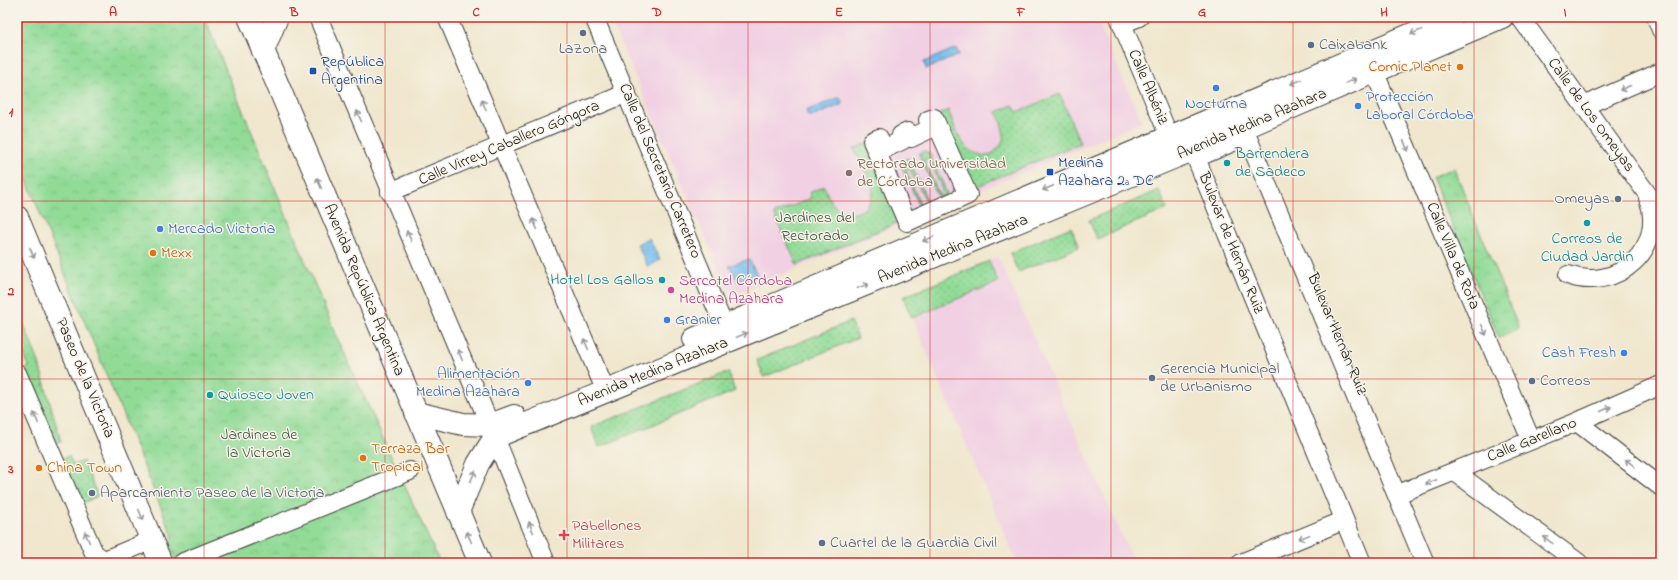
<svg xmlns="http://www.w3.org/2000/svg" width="1678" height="580" font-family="'Indie Flower',sans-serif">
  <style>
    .built { fill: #f1d0e3 }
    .park { fill: url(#park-crowns); stroke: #567c5a }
    .garden { fill: url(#garden-dots); stroke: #567c5a; fill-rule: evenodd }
    .water { fill: url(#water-ripples); stroke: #4a6c85 }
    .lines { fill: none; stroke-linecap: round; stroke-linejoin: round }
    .minor-casing { stroke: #3c3a37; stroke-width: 20 }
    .major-casing { stroke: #3c3a37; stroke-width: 24 }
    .minor { stroke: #fff; stroke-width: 18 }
    .major { stroke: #fff; stroke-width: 22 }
    .oneway { stroke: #999 }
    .grid { fill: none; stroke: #d62828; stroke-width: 1; stroke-opacity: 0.55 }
    .service-dot { fill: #5c6f8a; stroke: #f7f3e8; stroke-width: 1.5 }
    .food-dot { fill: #e8710a; stroke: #f7f3e8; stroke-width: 1.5 }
    .transit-dot { fill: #1a4fb4; stroke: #f7f3e8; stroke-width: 1.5 }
    .shop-dot { fill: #3f7fe0; stroke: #f7f3e8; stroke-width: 1.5 }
    .culture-dot { fill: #0f9aa8; stroke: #f7f3e8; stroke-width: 1.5 }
    .education-dot { fill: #8d6e63; stroke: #f7f3e8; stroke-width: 1.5 }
    .hotel-dot { fill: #d1479c; stroke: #f7f3e8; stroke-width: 1.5 }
    .health-dot { fill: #e0444e; stroke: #f7f3e8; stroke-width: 1.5 }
    .labels { text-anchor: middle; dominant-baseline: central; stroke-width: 3; stroke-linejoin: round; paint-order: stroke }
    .service-label { font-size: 16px; fill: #4e5e75; stroke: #f7f3e8; text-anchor: start }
    .transit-label { font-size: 16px; fill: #164399; stroke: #f7f3e8; text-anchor: start }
    .food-label { font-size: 16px; fill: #c56008; stroke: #f7f3e8; text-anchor: start }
    .street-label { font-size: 16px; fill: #1c1c1c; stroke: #f7f3e8 }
    .shop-label { font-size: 16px; fill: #366cbe; stroke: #f7f3e8; text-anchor: start }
    .culture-label { font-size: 16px; fill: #0d838f; stroke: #f7f3e8; text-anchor: start }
    .education-label { font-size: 16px; fill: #785e54; stroke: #f7f3e8; text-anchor: start }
    .park-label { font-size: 16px; fill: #3f5541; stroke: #f7f3e8 }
    .hotel-label { font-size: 16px; fill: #b23c85; stroke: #f7f3e8; text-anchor: start }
    .health-label { font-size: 16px; fill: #be3a42; stroke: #f7f3e8; text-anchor: start }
    .neatline { fill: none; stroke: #d62828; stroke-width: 1.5 }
    .grid-label { font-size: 13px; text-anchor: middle; font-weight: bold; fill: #d62828 }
  </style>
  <defs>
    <pattern id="park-crowns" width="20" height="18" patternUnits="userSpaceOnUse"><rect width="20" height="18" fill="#91db97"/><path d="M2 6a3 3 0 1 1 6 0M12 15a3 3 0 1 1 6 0" fill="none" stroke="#7cbb82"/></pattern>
    <pattern id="garden-dots" width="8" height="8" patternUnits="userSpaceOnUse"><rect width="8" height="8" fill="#91db97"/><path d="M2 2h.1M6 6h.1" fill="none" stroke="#7cbb82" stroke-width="1.8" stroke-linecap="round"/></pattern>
    <pattern id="water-ripples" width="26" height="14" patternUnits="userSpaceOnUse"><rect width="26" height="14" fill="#77bdee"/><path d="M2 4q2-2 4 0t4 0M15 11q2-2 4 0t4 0" fill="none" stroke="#66a2cc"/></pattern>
  </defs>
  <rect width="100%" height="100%" fill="#f7f3e8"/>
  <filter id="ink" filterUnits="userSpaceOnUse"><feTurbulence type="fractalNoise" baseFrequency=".025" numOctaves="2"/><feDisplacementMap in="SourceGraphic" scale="8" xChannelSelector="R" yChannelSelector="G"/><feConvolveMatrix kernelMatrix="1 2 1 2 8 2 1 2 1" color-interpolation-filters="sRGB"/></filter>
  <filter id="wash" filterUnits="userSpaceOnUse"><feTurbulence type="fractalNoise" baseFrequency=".012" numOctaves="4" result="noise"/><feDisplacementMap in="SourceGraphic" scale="16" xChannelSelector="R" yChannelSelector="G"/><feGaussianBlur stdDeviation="0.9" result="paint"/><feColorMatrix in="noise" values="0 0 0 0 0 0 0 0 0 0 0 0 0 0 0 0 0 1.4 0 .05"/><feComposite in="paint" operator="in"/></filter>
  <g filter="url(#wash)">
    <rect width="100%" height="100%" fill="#f0e7ce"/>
    <g class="built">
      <polygon points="609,17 1096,17 1142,122 731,296"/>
      <polygon points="998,257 1134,563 1017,563 903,297"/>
    </g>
    <g class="park">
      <polygon points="17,17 204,17 335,333 440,563 177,563 169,544 173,537 17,157"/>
      <polygon points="1454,168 1519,329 1499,338 1432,177"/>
    </g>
    <g class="garden">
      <path d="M1060 94 1080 143 966 191 934 118 948 110C958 133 961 154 989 156 1009 142 1005 133 997 112L1013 105 1017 112Z"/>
      <path d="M872 141 906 219 797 265 774 214 811 198 809 193 824 186C828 196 832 206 841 211 858 220 876 203 872 186 868 174 860 161 854 149Z"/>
      <path d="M924 151 930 154 949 198 940 202 919 154ZM929 158 944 195 940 196 924 161Z"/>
      <path d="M908 158 930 206 921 210 901 165 902 161ZM909 168 927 203 921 206 906 170Z"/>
      <polygon points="1159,190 1167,209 1097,239 1089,220"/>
      <polygon points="1071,227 1079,247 1018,272 1010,253"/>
      <polygon points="989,261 998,282 912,318 903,297"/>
      <polygon points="851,321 858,338 764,377 757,360"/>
      <polygon points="23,323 38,360 61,442 54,445 22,372 29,367 17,338 17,325"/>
      <polygon points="728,372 735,391 599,447 591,427"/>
      <polygon points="69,456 73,465 83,461 98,496 81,504 59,460"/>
    </g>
    <g class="water">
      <polygon points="956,48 959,55 926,69 924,62"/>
      <polygon points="840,97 843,104 809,118 806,111"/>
      <polygon points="649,238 660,260 648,267 637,244"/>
      <polygon points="749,259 757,275 739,283 729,266"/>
    </g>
  </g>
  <g filter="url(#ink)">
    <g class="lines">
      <defs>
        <g id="minor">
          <polyline points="318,17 490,425 546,563"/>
          <polyline points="447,17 601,380"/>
          <polyline points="594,17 724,326"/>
          <polyline points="1119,17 1169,136 1179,146"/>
          <polyline points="1520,17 1661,213"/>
          <polyline points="1656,17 1661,30"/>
          <polyline points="1122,24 1139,17"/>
          <polyline points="1374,71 1531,440"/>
          <polyline points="1584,106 1661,72"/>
          <polygon points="934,118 968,195 907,222 872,141 879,138 884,149 903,140 901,135 908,132 911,138 932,128 928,120"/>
          <polyline points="390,192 627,93"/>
          <path d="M1568 275C1617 293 1667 248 1648 198"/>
          <polyline points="17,373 94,553 102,559 107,559 152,540"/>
          <polyline points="1577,422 1661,487"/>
          <polyline points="1455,472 1579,563"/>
          <polyline points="1403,492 1577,422 1661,385"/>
          <polyline points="181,563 410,471"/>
          <polyline points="1241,563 1340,522"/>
          <polyline points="1362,563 1196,158 1247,136 1425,563"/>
        </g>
        <g id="major">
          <polyline points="249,17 480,563"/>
          <polyline points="263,51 277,17"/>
          <polyline points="17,217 161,563"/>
          <polyline points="694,339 1452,17"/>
          <polyline points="416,413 463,424 490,425 514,416"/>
          <polyline points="458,512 478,464 495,437 1185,153 1502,17"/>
        </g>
      </defs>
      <use href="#minor" class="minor-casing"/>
      <use href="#major" class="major-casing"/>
      <use href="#minor" class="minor"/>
      <use href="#major" class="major"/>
    </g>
    <defs><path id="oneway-shaft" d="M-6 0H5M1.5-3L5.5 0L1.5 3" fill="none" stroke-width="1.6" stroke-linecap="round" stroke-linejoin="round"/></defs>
    <g class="oneway">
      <use href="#oneway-shaft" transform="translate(1416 32) rotate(157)"/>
      <use href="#oneway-shaft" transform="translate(1351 81) rotate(-23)"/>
      <use href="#oneway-shaft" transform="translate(1296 82) rotate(157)"/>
      <use href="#oneway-shaft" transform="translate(1625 88) rotate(156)"/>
      <use href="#oneway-shaft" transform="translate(484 105) rotate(-113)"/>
      <use href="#oneway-shaft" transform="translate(359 116) rotate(-113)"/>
      <use href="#oneway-shaft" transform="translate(1406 146) rotate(67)"/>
      <use href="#oneway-shaft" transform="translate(319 183) rotate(-113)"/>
      <use href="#oneway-shaft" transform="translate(1048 188) rotate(157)"/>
      <use href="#oneway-shaft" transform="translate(535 224) rotate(-113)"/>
      <use href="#oneway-shaft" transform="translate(409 236) rotate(-113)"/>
      <use href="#oneway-shaft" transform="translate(928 239) rotate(157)"/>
      <use href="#oneway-shaft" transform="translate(32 253) rotate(67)"/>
      <use href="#oneway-shaft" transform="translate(863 286) rotate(-22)"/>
      <use href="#oneway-shaft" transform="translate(1484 330) rotate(67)"/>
      <use href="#oneway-shaft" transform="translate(742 335) rotate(-22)"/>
      <use href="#oneway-shaft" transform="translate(586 344) rotate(-113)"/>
      <use href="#oneway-shaft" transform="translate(460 355) rotate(-113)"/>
      <use href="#oneway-shaft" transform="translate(1606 409) rotate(-24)"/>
      <use href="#oneway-shaft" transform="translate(36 418) rotate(-113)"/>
      <use href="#oneway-shaft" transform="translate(1630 463) rotate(-142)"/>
      <use href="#oneway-shaft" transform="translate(473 476) rotate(-66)"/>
      <use href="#oneway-shaft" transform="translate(1431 482) rotate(159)"/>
      <use href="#oneway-shaft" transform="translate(141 515) rotate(67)"/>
      <use href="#oneway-shaft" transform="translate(531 527) rotate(-112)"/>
      <use href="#oneway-shaft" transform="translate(87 537) rotate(-113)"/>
      <use href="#oneway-shaft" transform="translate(469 537) rotate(-113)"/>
      <use href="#oneway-shaft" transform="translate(1304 537) rotate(158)"/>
      <use href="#oneway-shaft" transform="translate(1548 540) rotate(-144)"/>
    </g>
  </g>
  <path class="grid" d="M204 17V563M385 17V563M567 17V563M748 17V563M930 17V563M1111 17V563M1293 17V563M1474 17V563M17 201H1661M17 379H1661"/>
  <g class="service-dot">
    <circle cx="583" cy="33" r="4"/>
    <circle cx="1311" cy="45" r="4"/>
    <circle cx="1618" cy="199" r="4"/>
    <circle cx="1152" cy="378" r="4"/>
    <circle cx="1532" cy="381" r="4"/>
    <circle cx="92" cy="493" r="4"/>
    <circle cx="822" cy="543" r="4"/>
  </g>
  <g class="food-dot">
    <circle cx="1460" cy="67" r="4"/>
    <circle cx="153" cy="253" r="4"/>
    <circle cx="363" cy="458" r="4"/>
    <circle cx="39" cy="468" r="4"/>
  </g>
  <g class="transit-dot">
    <rect x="309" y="67" width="8" height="8" rx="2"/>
    <rect x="1046" y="168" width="8" height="8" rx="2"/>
  </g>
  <g class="shop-dot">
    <circle cx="1216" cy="88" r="4"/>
    <circle cx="1358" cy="106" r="4"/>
    <circle cx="160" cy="229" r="4"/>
    <circle cx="667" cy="320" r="4"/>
    <circle cx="1624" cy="353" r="4"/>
    <circle cx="528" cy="383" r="4"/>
  </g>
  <g class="culture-dot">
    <circle cx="1227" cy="163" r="4"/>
    <circle cx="1587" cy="223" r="4"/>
    <circle cx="662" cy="280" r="4"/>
    <circle cx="210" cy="395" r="4"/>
  </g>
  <circle class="education-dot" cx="849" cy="173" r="4"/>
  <circle class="hotel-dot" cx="671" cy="290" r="4"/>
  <path class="health-dot" d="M562 529h4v4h4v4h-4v4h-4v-4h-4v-4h4z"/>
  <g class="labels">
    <g class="service-label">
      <text x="1319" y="45">Caixabank</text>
      <text x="583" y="49" text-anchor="middle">LaZona</text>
      <text x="1610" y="199" text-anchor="end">Omeyas</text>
      <text x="1160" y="369">Gerencia Municipal<tspan x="1160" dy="18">de Urbanismo</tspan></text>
      <text x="1540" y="381">Correos</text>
      <text x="100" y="493">Aparcamiento Paseo de la Victoria</text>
      <text x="830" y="543">Cuartel de la Guardia Civil</text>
    </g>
    <g class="transit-label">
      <text x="321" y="62">República<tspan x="321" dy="18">Argentina</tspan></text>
      <text x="1058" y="163">Medina<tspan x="1058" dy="18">Azahara 2ª DC</tspan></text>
    </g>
    <g class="food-label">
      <text x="1452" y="67" text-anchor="end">Comic Planet</text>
      <text x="161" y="253">Mexx</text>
      <text x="371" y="449">Terraza Bar<tspan x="371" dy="18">Tropical</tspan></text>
      <text x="47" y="468">China Town</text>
    </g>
    <g class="street-label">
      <text transform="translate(1148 87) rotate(67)">Calle Albéniz</text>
      <text transform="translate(1591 115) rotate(54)">Calle de Los Omeyas</text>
      <text transform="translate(1252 124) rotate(-23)">Avenida Medina Azahara</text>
      <text transform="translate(509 143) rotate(-23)">Calle Virrey Caballero Góngora</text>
      <text transform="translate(660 171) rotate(67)">Calle del Secretario Carretero</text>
      <text transform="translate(1231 243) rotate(68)">Bulevar de Hernán Ruiz</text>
      <text transform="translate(953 249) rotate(-22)">Avenida Medina Azahara</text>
      <text transform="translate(1453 256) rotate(67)">Calle Villa de Rota</text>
      <text transform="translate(364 290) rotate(67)">Avenida República Argentina</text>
      <text transform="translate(1337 334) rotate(67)">Bulevar Hernán Ruiz</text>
      <text transform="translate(653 372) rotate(-22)">Avenida Medina Azahara</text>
      <text transform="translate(85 378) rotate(67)">Paseo de la Victoria</text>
      <text transform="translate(1532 440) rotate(-22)">Calle Garellano</text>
    </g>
    <g class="shop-label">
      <text x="1366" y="97">Protección<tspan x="1366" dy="18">Laboral Córdoba</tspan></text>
      <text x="1216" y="104" text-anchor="middle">Nocturna</text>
      <text x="168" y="229">Mercado Victoria</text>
      <text x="675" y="320">Granier</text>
      <text x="1616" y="353" text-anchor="end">Cash Fresh</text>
      <text x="520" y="374" text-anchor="end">Alimentación<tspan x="520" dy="18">Medina Azahara</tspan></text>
    </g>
    <g class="culture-label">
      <text x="1235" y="154">Barrendera<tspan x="1235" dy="18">de Sadeco</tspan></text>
      <text x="1587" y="239" text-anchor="middle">Correos de<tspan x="1587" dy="18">Ciudad Jardin</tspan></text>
      <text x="654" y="280" text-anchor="end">Hotel Los Gallos</text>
      <text x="218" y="395">Quiosco Joven</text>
    </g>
    <g class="education-label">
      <text x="857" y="164">Rectorado Universidad<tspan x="857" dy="18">de Córdoba</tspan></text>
    </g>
    <g class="park-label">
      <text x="815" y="218">Jardines del<tspan x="815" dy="18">Rectorado</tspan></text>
      <text x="259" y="435">Jardines de<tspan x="259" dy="18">la Victoria</tspan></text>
    </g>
    <g class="hotel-label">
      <text x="679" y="281">Sercotel Córdoba<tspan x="679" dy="18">Medina Azahara</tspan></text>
    </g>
    <g class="health-label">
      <text x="572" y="526">Pabellones<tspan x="572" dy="18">Militares</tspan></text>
    </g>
  </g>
  <rect width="1678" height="580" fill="none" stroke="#f7f3e8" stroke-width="44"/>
  <rect x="22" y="22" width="1634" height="536" class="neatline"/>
  <g class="grid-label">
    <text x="113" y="16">A</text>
    <text x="294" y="16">B</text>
    <text x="476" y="16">C</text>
    <text x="657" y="16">D</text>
    <text x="839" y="16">E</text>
    <text x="1021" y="16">F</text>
    <text x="1202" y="16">G</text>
    <text x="1384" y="16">H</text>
    <text x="1565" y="16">I</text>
    <text x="11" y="116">1</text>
    <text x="11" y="295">2</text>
    <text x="11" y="473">3</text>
  </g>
</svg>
